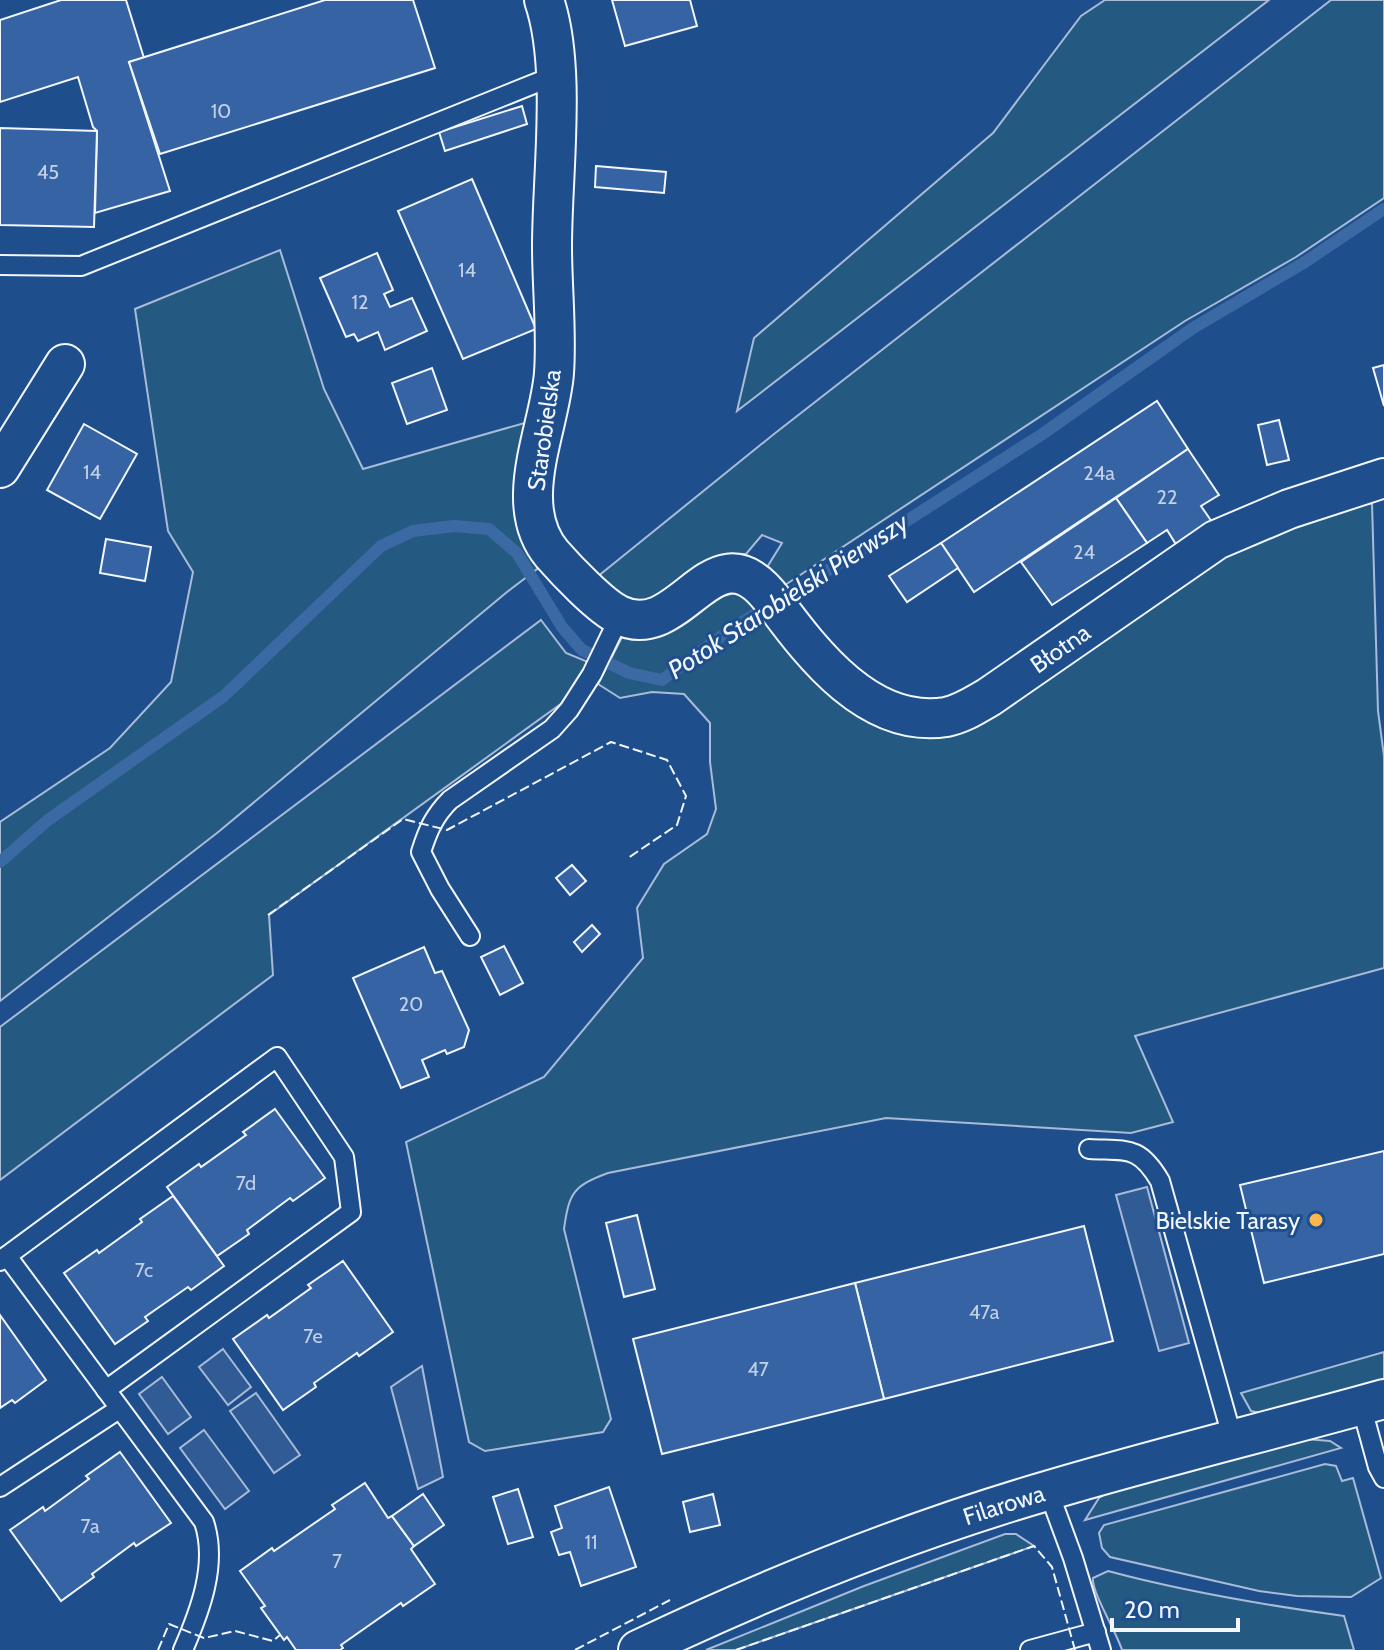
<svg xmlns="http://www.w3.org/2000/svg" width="1384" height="1650" font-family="Cabin,sans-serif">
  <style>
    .green { fill: #245a82; stroke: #a8bbd7; stroke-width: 2 }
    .parking { fill: #305b95; stroke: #a8bbd7; stroke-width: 2 }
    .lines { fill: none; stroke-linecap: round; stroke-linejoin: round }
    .stream { stroke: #3b69a3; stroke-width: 12 }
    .building { fill: #3563a3; stroke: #f2f6ff; stroke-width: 2 }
    .lane-casing { stroke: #f2f6ff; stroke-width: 22 }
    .street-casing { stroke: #f2f6ff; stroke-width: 42 }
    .lane { stroke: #1f4e8c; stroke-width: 18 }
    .street { stroke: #1f4e8c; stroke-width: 38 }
    .fence { stroke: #f2f6ff; stroke-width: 2; stroke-dasharray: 10 4; stroke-linecap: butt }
    .poi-dot { fill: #ffb74d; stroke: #1f4e8c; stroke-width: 3 }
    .labels { text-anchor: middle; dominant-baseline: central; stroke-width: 6; stroke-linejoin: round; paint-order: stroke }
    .number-label { font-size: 20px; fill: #c3d1e8 }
    .street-label { font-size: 24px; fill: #f2f6ff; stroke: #1f4e8c }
    .poi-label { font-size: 24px; fill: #f2f6ff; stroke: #1f4e8c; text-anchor: end }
    .water-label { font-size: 26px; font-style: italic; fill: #f2f6ff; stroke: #1f4e8c }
  </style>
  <rect width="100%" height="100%" fill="#1f4e8c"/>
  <g class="green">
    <polygon points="1105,0 1269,0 737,411 754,338 993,133 1081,16"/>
    <path d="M1331 0H1384V198L1296 257 1185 321 782 587 766 569 782 543 762 535 746 554C736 554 725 552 715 557 692 570 655 620 625 602 615 596 606 585 597 577L774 434Z"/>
    <polygon points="280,250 324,389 363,469 535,420 545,563 507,592 217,833 0,1001 0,822 110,748 171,682 193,572 168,531 135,309"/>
    <path d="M1372 503 1378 711 1384 756V968L1135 1036 1173 1122 1131 1133 886 1118 608 1173C573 1186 569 1193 564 1229L611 1419 603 1432 485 1451 469 1442 406 1142 544 1077 643 958 637 908 664 864 707 834 716 809 710 762V723L684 694 652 692 620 698 598 684 622 637 656 633 718 597 735 593 753 597 915 727 1166 581 1289 523Z"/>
    <polygon points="541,620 566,653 588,662 581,678 562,703 269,915 273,975 0,1180 0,1027"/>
    <polygon points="1384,1352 1384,1379 1260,1413 1251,1411 1241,1393"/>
    <polygon points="1305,1439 1330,1441 1341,1448 1085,1520 1099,1498 1112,1490"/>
    <polygon points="1325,1464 1336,1466 1342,1481 1353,1478 1381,1578 1351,1597 1297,1596 1259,1591 1110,1557 1102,1548 1099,1533 1104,1525"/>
    <polygon points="1005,1534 1016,1534 1034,1546 736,1650 706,1650 864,1586"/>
    <path d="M1108 1571C1186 1592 1264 1605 1344 1616L1354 1650H1122C1116 1631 1091 1591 1093 1578Z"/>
  </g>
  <g class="parking">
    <polygon points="1147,1187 1189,1343 1159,1351 1116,1195"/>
    <polygon points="223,1349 251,1387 228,1405 199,1367"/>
    <polygon points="422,1366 443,1477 418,1489 391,1387"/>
    <polygon points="162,1377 191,1417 168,1434 139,1394"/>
    <polygon points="256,1393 300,1455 274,1473 230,1411"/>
    <polygon points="204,1430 249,1491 225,1509 180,1448"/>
  </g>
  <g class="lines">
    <polyline class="stream" points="0,862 48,820 224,696 381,546 413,531 454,526 489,529 517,553 562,627 582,650 629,673 662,680 731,629 861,550 1041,435 1193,328 1305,262 1384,209"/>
  </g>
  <g class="building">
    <polygon points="61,0 126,0 144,58 129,62 170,191 95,213 97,131 93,127 78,77 0,102 0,20"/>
    <polygon points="325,0 413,0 435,68 160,154 129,62"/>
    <polygon points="612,0 690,0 697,26 625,46"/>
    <polygon points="522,106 527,124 445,151 439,132"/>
    <polygon points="0,128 97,131 94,227 0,225"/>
    <polygon points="596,166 666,172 664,193 595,187"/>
    <polygon points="472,179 536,329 463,359 398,211"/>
    <polygon points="377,253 393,290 384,294 390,307 412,298 427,331 385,350 378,332 358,341 354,334 346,337 320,278"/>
    <polygon points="1384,365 1384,406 1373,368"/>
    <polygon points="432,368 447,410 407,424 392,383"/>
    <polygon points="1157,401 1188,449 974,592 941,543"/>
    <polygon points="1279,420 1289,460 1267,465 1258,425"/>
    <polygon points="84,424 137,454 100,519 47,490"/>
    <polygon points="1188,449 1219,495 1201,506 1212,522 1177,546 1167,530 1147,543 1116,498"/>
    <polygon points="1116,498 1147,543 1052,605 1021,562"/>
    <polygon points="106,539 151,547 145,581 100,573"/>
    <polygon points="941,543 958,568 907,602 889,576"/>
    <polygon points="572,865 586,881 570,895 556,878"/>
    <polygon points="592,925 600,934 582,952 574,942"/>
    <polygon points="504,946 523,983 500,995 481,957"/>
    <polygon points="424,947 435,973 442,971 469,1030 464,1047 447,1054 445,1050 422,1060 429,1077 401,1088 353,978"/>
    <polygon points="275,1109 325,1178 293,1201 290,1198 247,1230 249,1234 217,1256 167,1187 199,1164 201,1167 246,1135 243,1132"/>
    <polygon points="1384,1151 1384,1254 1264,1283 1240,1185"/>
    <polygon points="173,1196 224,1266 191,1290 188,1287 145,1317 148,1321 115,1344 64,1273 97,1250 99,1253 142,1222 140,1219"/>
    <polygon points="637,1215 655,1289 624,1297 606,1223"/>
    <polygon points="1084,1226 1113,1341 884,1399 855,1283"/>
    <polygon points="343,1261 393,1332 359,1356 357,1353 314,1383 316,1387 283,1410 233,1339 267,1315 269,1318 311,1288 308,1285"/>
    <polygon points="855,1283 884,1399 662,1454 633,1339"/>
    <polygon points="0,1315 46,1380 15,1403 12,1400 0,1408"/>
    <polygon points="120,1452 171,1523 136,1546 134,1543 92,1574 94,1577 61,1601 10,1530 43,1507 45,1511 89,1479 86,1476"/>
    <polygon points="365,1483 388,1518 392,1516 414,1546 411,1549 435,1584 403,1606 401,1603 341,1645 343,1648 340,1650 296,1650 287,1637 284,1640 261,1608 265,1606 240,1571 272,1548 274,1551 335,1509 332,1505"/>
    <polygon points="609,1487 636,1567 581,1586 570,1552 559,1555 551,1532 562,1528 555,1506"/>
    <polygon points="518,1489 533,1537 508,1544 493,1497"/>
    <polygon points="423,1494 444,1525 414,1546 392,1516"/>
    <polygon points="713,1494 720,1525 690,1532 683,1502"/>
  </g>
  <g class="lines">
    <defs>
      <g id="lane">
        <polyline points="0,265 81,266 556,75"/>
        <path d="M470 936 440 889 421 852C428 830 434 816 450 800L552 729 569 710 592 674 620 616"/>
        <path d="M1089 1149C1127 1151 1139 1145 1160 1181L1233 1440"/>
        <path d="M7 1256 204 1522C218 1564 200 1611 183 1650"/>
        <polyline points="0,1261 277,1057 344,1157 351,1212 106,1390"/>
        <polyline points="1361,1405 1378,1467 1384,1478"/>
        <polyline points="0,1487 119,1409"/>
        <polyline points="1048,1490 1073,1558 1101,1650"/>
        <polyline points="1030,1650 1096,1632"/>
      </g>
      <g id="street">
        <path id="s1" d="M544 0C567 67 552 174 552 246 552 288 557 331 554 373 550 428 510 504 552 554 566 570 601 607 619 615 683 646 713 519 774 602 813 655 870 729 946 717 962 714 975 705 989 697L1216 540 1289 509 1384 478"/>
        <polyline points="0,468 65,364"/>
        <path id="s2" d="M638 1650C770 1587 909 1531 1050 1490 1161 1457 1273 1430 1384 1399"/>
      </g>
    </defs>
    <use href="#lane" class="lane-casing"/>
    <use href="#street" class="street-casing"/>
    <use href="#lane" class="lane"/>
    <use href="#street" class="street"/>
    <g class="fence">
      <polyline points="268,915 403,819 447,830 611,742 667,760 686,796 677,825 628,858"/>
      <polyline points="158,1650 169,1624 204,1638 235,1631 273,1641 280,1635"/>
      <polyline points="575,1650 670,1600"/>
      <polyline points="736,1650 1034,1546 1052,1567 1075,1650"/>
    </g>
  </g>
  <circle class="poi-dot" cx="1316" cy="1220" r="8"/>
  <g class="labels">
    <g class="number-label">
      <text x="221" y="111">10</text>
      <text x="48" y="172">45</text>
      <text x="467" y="270">14</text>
      <text x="360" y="302">12</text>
      <text x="92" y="472">14</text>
      <text x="1099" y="473">24a</text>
      <text x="1167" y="497">22</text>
      <text x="1084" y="552">24</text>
      <text x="411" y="1004">20</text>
      <text x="246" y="1183">7d</text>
      <text x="144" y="1270">7c</text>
      <text x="984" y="1312">47a</text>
      <text x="313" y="1336">7e</text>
      <text x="758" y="1369">47</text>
      <text x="90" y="1526">7a</text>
      <text x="591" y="1542">11</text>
      <text x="337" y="1561">7</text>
    </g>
    <g class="street-label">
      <text transform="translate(544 430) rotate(-82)">Starobielska</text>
      <text stroke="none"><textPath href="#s1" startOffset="1184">Błotna</textPath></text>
      <text stroke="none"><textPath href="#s2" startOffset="394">Filarowa</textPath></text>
    </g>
    <g class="poi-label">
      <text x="1300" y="1220">Bielskie Tarasy</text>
    </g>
    <g class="water-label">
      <text transform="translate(788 596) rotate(-33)">Potok Starobielski Pierwszy</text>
    </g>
  </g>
  <path d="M1112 1618v12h126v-12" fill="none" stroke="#f2f6ff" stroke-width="4"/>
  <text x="1124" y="1618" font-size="24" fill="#f2f6ff" stroke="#1f4e8c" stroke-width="6" paint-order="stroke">20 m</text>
</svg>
